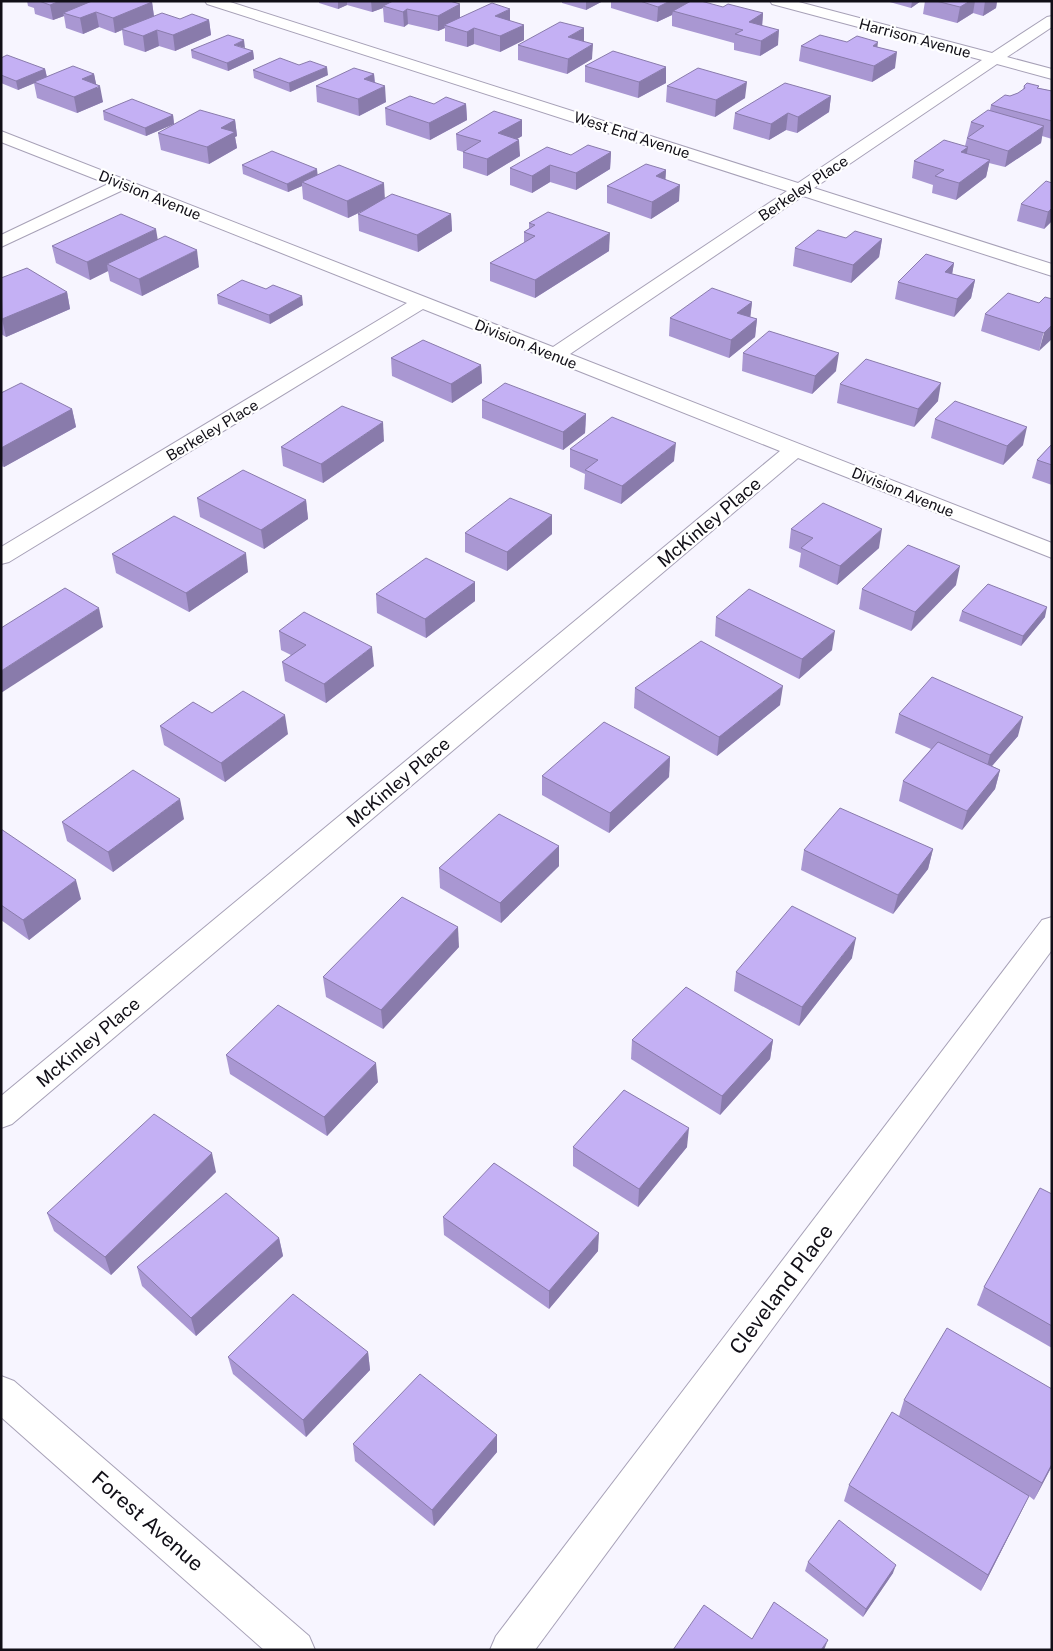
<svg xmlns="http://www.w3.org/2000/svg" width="1053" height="1651" font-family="'Public Sans',sans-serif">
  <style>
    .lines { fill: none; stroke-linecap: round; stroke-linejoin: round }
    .minor-casing { stroke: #a7a1b7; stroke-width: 2 }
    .minor { fill: #fff; fill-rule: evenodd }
    .wall { fill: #a997d2 }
    .shaded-wall { fill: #897bab }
    .building { fill: #c4b0f4; stroke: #897bab }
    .labels { text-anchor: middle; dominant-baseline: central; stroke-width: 4.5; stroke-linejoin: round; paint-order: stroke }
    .far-street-label { font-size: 15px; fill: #110f17; stroke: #fff }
    .street-label { font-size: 18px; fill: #110f17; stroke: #fff }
    .near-street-label { font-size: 21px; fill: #110f17; stroke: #fff }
  </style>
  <rect width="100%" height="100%" fill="#f7f5ff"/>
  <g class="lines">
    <defs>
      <g id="minor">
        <polygon points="205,1 227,1 798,183 982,60 772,4 770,1 795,1 992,53 1047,17 1052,16 1052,27 1007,57 1052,69 1052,79 997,64 814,188 1052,264 1052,276 803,196 570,354 1052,543 1052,558 798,458 12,1124 1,1128 1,1096 780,451 423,309 9,562 1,564 1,547 407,303 123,190 1,247 1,235 108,184 1,142 1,131 553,347 787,191 207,4"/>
        <polygon points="1052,917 1052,950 535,1650 490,1650 496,1636 1042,920"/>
        <polygon points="1,1376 14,1381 309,1636 315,1650 264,1650 1,1417"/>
      </g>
    </defs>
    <use href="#minor" class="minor-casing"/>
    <use href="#minor" class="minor"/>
  </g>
  <g class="wall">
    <polygon points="27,1 149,1 152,2 154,16 180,19 209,20 211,35 175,51 159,46 145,52 124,45 122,30 115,33 99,27 83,34 66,28 64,16 53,20 35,14 34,8 28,6"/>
    <polygon points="319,1 450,1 460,18 510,21 524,40 500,52 474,44 467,47 445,41 445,28 438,31 408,24 404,27 384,22 383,8 372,12 347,5 338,9 319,3"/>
    <polygon points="562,1 603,1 586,10 562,3"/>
    <polygon points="611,1 689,1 689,2 763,13 762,25 778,45 760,56 734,50 734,43 672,26 672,15 657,22 611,8"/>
    <polygon points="886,1 921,1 911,8"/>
    <polygon points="925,1 997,1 996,8 983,16 973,13 957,23 923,14"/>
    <polygon points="584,41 592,59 567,74 518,60 518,45"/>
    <polygon points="847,42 878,47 895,68 872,82 799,61 801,46"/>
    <polygon points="191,50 253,51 254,59 228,71 192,58"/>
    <polygon points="1,58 45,69 47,77 94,74 96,85 103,102 77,113 37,98 34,83 18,90 1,83"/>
    <polygon points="299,65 328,75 290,92 254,78 253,70"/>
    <polygon points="585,66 666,83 638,98 585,82"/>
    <polygon points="374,74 375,82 386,102 359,116 317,102 316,86"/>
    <polygon points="667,86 745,98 715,117 666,102"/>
    <polygon points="1024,86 1039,86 1038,88 1052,91 1052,139 1042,136 1041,143 1005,167 989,163 986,177 956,200 932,193 933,185 912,178 914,161 965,146 971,122 990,110 991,105 1010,96 1018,93 1023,90"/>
    <polygon points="831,96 829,112 797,133 786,130 769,140 733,129 735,113"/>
    <polygon points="434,104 466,104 467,120 430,140 386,125 385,108"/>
    <polygon points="103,111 173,115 174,124 146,136 104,120"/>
    <polygon points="235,120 237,136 235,137 237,148 209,164 161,150 158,133"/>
    <polygon points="522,120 522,136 517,139 520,156 487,176 463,168 463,152 457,150 456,134"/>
    <polygon points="611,152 610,169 576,190 550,182 532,193 510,185 510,168 571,155"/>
    <polygon points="242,165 318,175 385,198 451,214 452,231 418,252 359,231 358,214 367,209 348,218 303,199 302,186 288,192 243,174"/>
    <polygon points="666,170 665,180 679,201 651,219 607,203 607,186"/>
    <polygon points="1052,183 1052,221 1044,229 1017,221 1021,204"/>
    <polygon points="529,223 609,251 535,298 490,281 490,263 524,243 524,232 529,229"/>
    <polygon points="846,238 882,239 879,257 851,283 793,266 795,248"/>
    <polygon points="157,239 199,267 142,296 110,281 108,271 90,280 56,263 52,246"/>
    <polygon points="954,263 952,274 975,280 971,298 954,317 895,299 898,282"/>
    <polygon points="1,278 67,292 70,309 6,337 1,334"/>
    <polygon points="266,289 303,305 270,324 218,304 217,295"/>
    <polygon points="1052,299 1039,351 981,331 985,314 1039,303"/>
    <polygon points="752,302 750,317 757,319 755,337 729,358 669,336 670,318"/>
    <polygon points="743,353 836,371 812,394 742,371"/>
    <polygon points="391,358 481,365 482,383 452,403 392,376"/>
    <polygon points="840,384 938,401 914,427 837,403"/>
    <polygon points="1,393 72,409 76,427 4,467 1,466"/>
    <polygon points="482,400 586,414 585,433 563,450 482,418"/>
    <polygon points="935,419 1023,445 1003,465 931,438"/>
    <polygon points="384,441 323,483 283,466 281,447"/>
    <polygon points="1052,444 1052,485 1032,478 1037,460"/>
    <polygon points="570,449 674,461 621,504 584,489 585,474 570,467"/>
    <polygon points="197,498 306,500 308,519 264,549 200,517"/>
    <polygon points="552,515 552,534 507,571 465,552 465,533"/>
    <polygon points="791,529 879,548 837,585 799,567 801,553 789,548"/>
    <polygon points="112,554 248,572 189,612 116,573"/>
    <polygon points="475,582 475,601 426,638 377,613 376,594"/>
    <polygon points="956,585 911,631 859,609 862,589"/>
    <polygon points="962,611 1045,617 1021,646 959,621"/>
    <polygon points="716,617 832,650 799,679 715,636"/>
    <polygon points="279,631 374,666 326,703 285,681 282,662 291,655 281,650"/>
    <polygon points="635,688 780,705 717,756 634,708"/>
    <polygon points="212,713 288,734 225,782 164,745 160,726"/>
    <polygon points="899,714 1018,736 992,766 1000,770 995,789 962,830 899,801 903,781 931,749 895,733"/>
    <polygon points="670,757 669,777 609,833 542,795 542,776"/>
    <polygon points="184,819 113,872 67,841 62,822"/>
    <polygon points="1,829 81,899 29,940 1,920"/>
    <polygon points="559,846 559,866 501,923 440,888 439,868"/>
    <polygon points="933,849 928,869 893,914 801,870 804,850"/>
    <polygon points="459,947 383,1029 326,997 323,977"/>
    <polygon points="852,958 799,1026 734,991 736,972"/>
    <polygon points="632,1040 773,1040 770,1059 720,1115 631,1059"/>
    <polygon points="226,1055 378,1082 327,1136 230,1074"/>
    <polygon points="573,1147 687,1147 638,1207 573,1166"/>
    <polygon points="216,1172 111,1275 54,1231 47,1213"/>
    <polygon points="1052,1194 1052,1348 977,1305 984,1287"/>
    <polygon points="443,1217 598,1251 549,1309 444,1235"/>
    <polygon points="279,1238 283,1256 196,1336 142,1286 137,1267"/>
    <polygon points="368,1352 370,1370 306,1437 233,1374 228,1357"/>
    <polygon points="904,1400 1052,1466 1034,1500 1029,1496 981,1591 844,1501 849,1485 899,1416"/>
    <polygon points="497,1435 497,1452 434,1526 355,1461 353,1444"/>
    <polygon points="808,1562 893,1573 863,1617 805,1571"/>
  </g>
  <g class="shaded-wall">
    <polygon points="60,1 100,1 63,13 64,16 53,20 50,5"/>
    <polygon points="338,1 347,1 347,5 338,9"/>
    <polygon points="371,1 398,1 383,6 383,8 372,12"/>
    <polygon points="586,1 603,1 586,10"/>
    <polygon points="670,1 689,1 689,7 673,11 672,15 657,22 658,7"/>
    <polygon points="912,1 921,1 911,8"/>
    <polygon points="970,1 975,1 973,13 957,23 960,7"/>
    <polygon points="985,1 997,1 996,8 983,16"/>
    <polygon points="152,2 154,17 121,29 122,30 115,33 113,18"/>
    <polygon points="460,4 460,19 444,25 445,28 438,31 438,16"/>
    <polygon points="407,9 408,24 404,27 403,12"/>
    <polygon points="510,9 510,24 495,16"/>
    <polygon points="96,12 99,27 83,34 80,18"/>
    <polygon points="763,13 762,28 749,22"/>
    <polygon points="209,20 211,35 175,51 173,35"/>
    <polygon points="524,25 524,40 500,52 500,36"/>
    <polygon points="474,28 474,44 467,47 467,32"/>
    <polygon points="584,28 584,44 568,37"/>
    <polygon points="157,30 159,46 145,52 143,36"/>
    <polygon points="779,30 778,45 760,56 761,41"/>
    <polygon points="244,40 245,48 234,45"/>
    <polygon points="878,42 876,58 873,46"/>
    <polygon points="593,44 592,59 567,74 568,59"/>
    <polygon points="253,51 254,59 228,71 227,63"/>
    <polygon points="897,52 895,68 872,82 874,66"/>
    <polygon points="327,67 328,75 290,92 289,83"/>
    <polygon points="666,67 666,83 638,98 639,82"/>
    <polygon points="45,69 47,78 18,90 16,81"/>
    <polygon points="94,74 97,88 100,86 103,102 77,113 74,97 82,79"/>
    <polygon points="374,74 375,90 364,79"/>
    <polygon points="747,82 745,98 715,117 716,100"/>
    <polygon points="385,86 386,102 359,116 358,99"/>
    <polygon points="831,96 829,112 797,133 798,117"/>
    <polygon points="466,104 467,120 430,140 429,123"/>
    <polygon points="788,113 786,130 769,140 771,124"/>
    <polygon points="173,115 174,124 146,136 145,128"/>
    <polygon points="235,120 237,136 235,137 237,148 209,164 207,147 221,128"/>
    <polygon points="522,120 522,136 499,150 498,133"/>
    <polygon points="1044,126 1041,143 1005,167 1008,151"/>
    <polygon points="519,140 520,156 487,176 487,159"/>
    <polygon points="968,147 965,163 961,152"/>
    <polygon points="611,152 610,169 576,190 576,173"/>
    <polygon points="990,160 986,177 956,200 959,183"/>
    <polygon points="550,165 550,182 532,193 532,176"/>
    <polygon points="317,169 318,178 302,182 302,186 288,192 287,184"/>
    <polygon points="666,170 665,187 656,176"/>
    <polygon points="384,183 385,200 348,218 347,201"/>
    <polygon points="680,185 679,201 651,219 652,202"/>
    <polygon points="1052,208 1052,221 1044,229 1048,212"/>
    <polygon points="451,214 452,231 418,252 417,235"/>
    <polygon points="156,229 159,247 107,264 108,271 90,280 87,262"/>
    <polygon points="610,233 609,251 535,298 535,280"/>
    <polygon points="882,239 879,257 851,283 853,265"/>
    <polygon points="197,250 199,267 142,296 139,279"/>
    <polygon points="954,263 951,280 945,272"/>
    <polygon points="975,280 971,298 954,317 957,299"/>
    <polygon points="67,292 70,309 6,337 2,319"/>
    <polygon points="302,296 303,305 270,324 269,315"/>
    <polygon points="752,302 750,320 737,313"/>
    <polygon points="757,319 755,337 729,358 731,340"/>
    <polygon points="1052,325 1052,339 1039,351 1044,333"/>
    <polygon points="839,353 836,371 812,394 815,376"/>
    <polygon points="481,365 482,383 452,403 451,384"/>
    <polygon points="941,383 938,401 914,427 918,409"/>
    <polygon points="72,409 76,427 4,467 1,455 1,448"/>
    <polygon points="586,414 585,433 563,450 563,432"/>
    <polygon points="383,422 384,441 323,483 321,464"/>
    <polygon points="1027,427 1023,445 1003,465 1007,446"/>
    <polygon points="676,443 674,461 621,504 622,486"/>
    <polygon points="306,500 308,519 264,549 261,530"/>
    <polygon points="552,515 552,534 507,571 507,552"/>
    <polygon points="882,529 879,548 837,585 840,566"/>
    <polygon points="246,553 248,572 189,612 186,593"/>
    <polygon points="960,566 956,585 911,631 915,612"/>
    <polygon points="475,582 475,601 426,638 425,619"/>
    <polygon points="1047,607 1045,617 1021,646 1023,636"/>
    <polygon points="99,608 103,627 1,693 1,671"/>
    <polygon points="835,631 832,650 799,679 802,659"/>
    <polygon points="372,647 374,666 326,703 324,684"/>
    <polygon points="783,686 780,705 717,756 719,737"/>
    <polygon points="285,715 288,734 225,782 221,763"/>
    <polygon points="1023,717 1018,736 985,774 990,755"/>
    <polygon points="670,757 669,777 609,833 610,813"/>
    <polygon points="1000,770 995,789 962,830 967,811"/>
    <polygon points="180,799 184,819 113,872 108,852"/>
    <polygon points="559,846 559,866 501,923 500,903"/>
    <polygon points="933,849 928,869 893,914 898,895"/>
    <polygon points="76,880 81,899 29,940 23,920"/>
    <polygon points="458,927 459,947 383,1029 381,1010"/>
    <polygon points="856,938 852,958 799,1026 802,1007"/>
    <polygon points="773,1040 770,1059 720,1115 722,1096"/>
    <polygon points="376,1063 378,1082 327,1136 324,1117"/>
    <polygon points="689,1128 687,1147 638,1207 639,1189"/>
    <polygon points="212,1153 216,1172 111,1275 105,1257"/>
    <polygon points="599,1233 598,1251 549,1309 549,1291"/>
    <polygon points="279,1238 283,1256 196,1336 191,1318"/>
    <polygon points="368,1352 370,1370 306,1437 303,1420"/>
    <polygon points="497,1435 497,1452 434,1526 432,1510"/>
    <polygon points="1052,1464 1052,1466 1034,1500 1042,1483"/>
    <polygon points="1029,1496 1021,1512 981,1591 988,1575"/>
    <polygon points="896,1565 893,1573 863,1617 866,1609"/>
    <polygon points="828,1640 824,1650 821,1650"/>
  </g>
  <g class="building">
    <polygon points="39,1 60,1 50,5"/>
    <polygon points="92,1 149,1 152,2 113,18 96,12 80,18 63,13"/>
    <polygon points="393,1 450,1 460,4 438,16 407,9 403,12 383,6"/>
    <polygon points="640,1 670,1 658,7"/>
    <polygon points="691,1 701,1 723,7 728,4 763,13 749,22 779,30 761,41 735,34 743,30 673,11"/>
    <polygon points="936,1 970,1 960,7"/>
    <polygon points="492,3 510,9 495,16 524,25 500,36 474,28 467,32 444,25"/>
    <polygon points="162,13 180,19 192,14 209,20 173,35 157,30 143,36 121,29"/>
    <polygon points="560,22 584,28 568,37 593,44 568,59 518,45"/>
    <polygon points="228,35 244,40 234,45 253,51 227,63 191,50"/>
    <polygon points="820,35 847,42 857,36 878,42 873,46 897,52 874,66 801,46"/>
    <polygon points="613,51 666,67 639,82 585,66"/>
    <polygon points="7,55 45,69 16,81 1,75 1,58"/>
    <polygon points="280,58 299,65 310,61 327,67 289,83 253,70"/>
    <polygon points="73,66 94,74 82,79 100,86 74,97 34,82"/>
    <polygon points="354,68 374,74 364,79 385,86 358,99 316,86"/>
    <polygon points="698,68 747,82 716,100 667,86"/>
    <polygon points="785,83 831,96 798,117 788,113 771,124 735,113"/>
    <polygon points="1027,83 1039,86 1037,88 1052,91 1052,121 991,105 1005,95 1010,96 1018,93 1025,88 1024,86"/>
    <polygon points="410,96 434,104 446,97 466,104 429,123 385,108"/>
    <polygon points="132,99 173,115 145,128 103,111"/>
    <polygon points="200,110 235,120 221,128 235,132 207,147 158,133"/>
    <polygon points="988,110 1044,126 1008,151 967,138 984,126 971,122"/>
    <polygon points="494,111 522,120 498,133 519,140 487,159 463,152 481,141 456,134"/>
    <polygon points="944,140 968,147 961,152 990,160 959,183 935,176 944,170 914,161"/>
    <polygon points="588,145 611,152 576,173 550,165 532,176 510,168 547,147 571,155"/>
    <polygon points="272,151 317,169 287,184 242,165"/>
    <polygon points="646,164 666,170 656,176 680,185 652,202 607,186"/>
    <polygon points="339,165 384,183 347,201 302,182"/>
    <polygon points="1046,181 1052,183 1052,208 1048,212 1021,204"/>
    <polygon points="392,194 451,214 417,235 358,214"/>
    <polygon points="548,212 610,233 535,280 490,263 535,236 524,232 535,225 529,223"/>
    <polygon points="121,214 156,229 87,262 52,246"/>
    <polygon points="818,230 846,238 855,231 882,239 853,265 795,248"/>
    <polygon points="165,236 197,250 139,279 107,264"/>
    <polygon points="926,254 954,263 945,272 975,280 957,299 898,282"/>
    <polygon points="27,268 67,292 2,319 1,278"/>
    <polygon points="242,280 266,289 273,285 302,296 269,315 217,295"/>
    <polygon points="712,288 752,302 737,313 757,319 731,340 670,318"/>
    <polygon points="1008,293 1039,303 1045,297 1052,299 1052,325 1044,333 985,314"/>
    <polygon points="769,331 839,353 815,376 743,353"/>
    <polygon points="423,340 481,365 451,384 391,358"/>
    <polygon points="866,359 941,383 918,409 840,384"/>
    <polygon points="21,383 72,409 1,448 1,393"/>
    <polygon points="505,383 586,414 563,432 482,400"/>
    <polygon points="955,401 1027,427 1007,446 935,419"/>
    <polygon points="342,406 383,422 321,464 281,447"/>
    <polygon points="612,417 676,443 622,486 585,470 598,460 570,449"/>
    <polygon points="1052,444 1052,465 1037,460"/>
    <polygon points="243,470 306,500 261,530 197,498"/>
    <polygon points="510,498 552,515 507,552 465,533"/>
    <polygon points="823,503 882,529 840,566 801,548 813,538 791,529"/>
    <polygon points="174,516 246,553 186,593 112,554"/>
    <polygon points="908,545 960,566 915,612 862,589"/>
    <polygon points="426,558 475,582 425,619 376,594"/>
    <polygon points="988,584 1047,607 1023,636 962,611"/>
    <polygon points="65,588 99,608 1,671 1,628"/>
    <polygon points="749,589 835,631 802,659 716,617"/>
    <polygon points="304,612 372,647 324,684 282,662 306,645 279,631"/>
    <polygon points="701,641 783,686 719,737 635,688"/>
    <polygon points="932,677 1023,717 990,755 899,714"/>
    <polygon points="243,691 285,715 221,763 160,726 193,702 212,713"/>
    <polygon points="604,722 670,757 610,813 542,776"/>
    <polygon points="938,742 1000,770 967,811 903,781"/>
    <polygon points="133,770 180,799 108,852 62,822"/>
    <polygon points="840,808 933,849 898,895 804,850"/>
    <polygon points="499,814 559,846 500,903 439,868"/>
    <polygon points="1,829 76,880 23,920 1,905"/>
    <polygon points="402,897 458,927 381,1010 323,977"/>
    <polygon points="792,906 856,938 802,1007 736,972"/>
    <polygon points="686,987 773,1040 722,1096 632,1040"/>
    <polygon points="278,1005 376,1063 324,1117 226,1055"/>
    <polygon points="624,1090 689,1128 639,1189 573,1147"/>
    <polygon points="154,1114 212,1153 105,1257 47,1213"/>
    <polygon points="494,1163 599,1233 549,1291 443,1217"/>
    <polygon points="1040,1188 1052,1194 1052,1326 984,1287"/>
    <polygon points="226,1193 279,1238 191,1318 137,1267"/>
    <polygon points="293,1294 368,1352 303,1420 228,1357"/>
    <polygon points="947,1328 1052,1389 1052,1464 1042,1483 904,1400"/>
    <polygon points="420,1374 497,1435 432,1510 353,1444"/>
    <polygon points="892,1412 1029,1496 988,1575 849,1485"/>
    <polygon points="839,1520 896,1565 866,1609 808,1562"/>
    <polygon points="774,1602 828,1640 821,1650 673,1650 704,1605 752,1639"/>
  </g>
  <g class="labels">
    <g class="far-street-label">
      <text transform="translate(915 38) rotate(15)">Harrison Avenue</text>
      <text transform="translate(632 135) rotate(18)">West End Avenue</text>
      <text transform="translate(803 188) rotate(-34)">Berkeley Place</text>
      <text transform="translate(150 195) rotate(22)">Division Avenue</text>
      <text transform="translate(526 344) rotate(22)">Division Avenue</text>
      <text transform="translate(212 430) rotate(-31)">Berkeley Place</text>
      <text transform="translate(903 492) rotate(22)">Division Avenue</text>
    </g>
    <g class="street-label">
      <text transform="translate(709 522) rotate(-40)">McKinley Place</text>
      <text transform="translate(398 782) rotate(-40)">McKinley Place</text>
      <text transform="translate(88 1042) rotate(-40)">McKinley Place</text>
    </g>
    <g class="near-street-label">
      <text transform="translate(781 1289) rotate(-53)">Cleveland Place</text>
      <text transform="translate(148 1521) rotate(41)">Forest Avenue</text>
    </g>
  </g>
  <rect width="1053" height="1651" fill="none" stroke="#110f17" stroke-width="5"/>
</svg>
